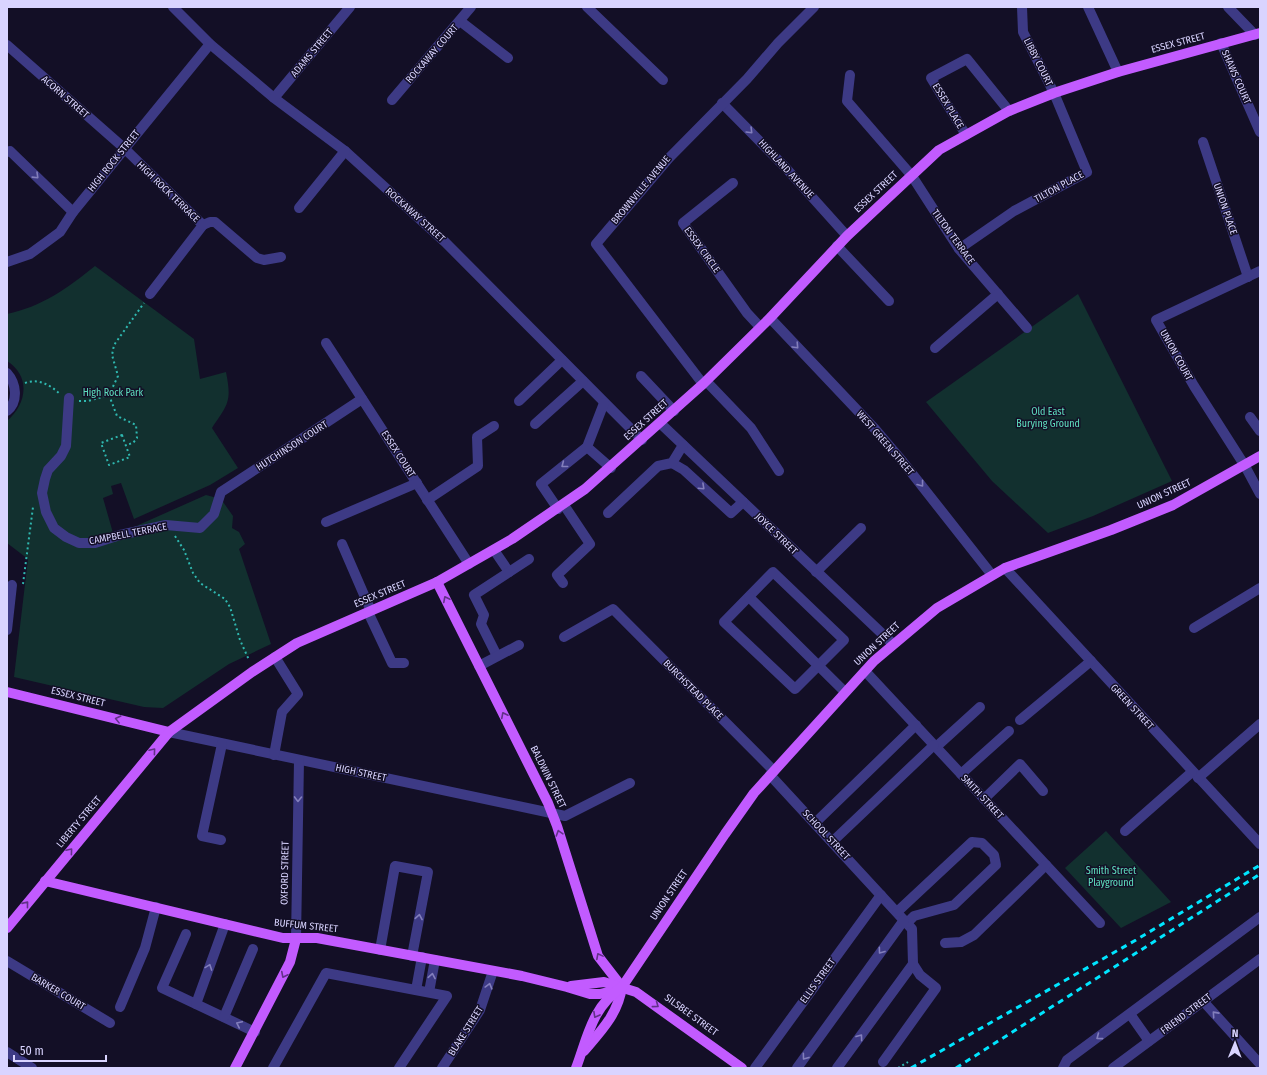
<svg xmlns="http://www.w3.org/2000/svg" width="1267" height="1075" font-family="'Fira Sans Condensed',sans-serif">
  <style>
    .green { fill: #12302f }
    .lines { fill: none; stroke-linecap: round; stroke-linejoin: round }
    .path { stroke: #2fb8b0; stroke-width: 2; stroke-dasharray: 2 3; stroke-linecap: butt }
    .minor { stroke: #3d3a85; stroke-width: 10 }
    .major { stroke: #c25bff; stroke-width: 10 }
    .rail { stroke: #00e5ff; stroke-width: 3; stroke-dasharray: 6 5; stroke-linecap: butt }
    .oneway { stroke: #837fbc }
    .oneway2 { stroke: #623188 }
    .labels { text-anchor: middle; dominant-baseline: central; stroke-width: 3; stroke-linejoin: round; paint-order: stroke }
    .street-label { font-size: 10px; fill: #d9d4ff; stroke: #130f26 }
    .park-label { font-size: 10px; fill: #5fe0c0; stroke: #130f26 }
  </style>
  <rect width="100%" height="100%" fill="#130f26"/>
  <g class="green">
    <path d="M95 266 194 339 200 379 226 372C232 402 228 404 212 428L238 468 210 485 134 519 121 483 111 486 113 494 103 498 113 533 134 527 206 495 221 499 233 516 232 528 239 532 245 544 239 549 271 644 229 664 163 708 144 707 14 677 28 559 7 543V421C27 404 31 376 7 361V314C41 307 68 288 95 266Z"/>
    <polygon points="1078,294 1172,481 1093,516 1048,533 992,481 926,402"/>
    <polygon points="1106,831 1171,902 1121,928 1065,868"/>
  </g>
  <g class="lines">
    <g class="path">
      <path d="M25 383C39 378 50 385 60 394"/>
      <polyline points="109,395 117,416 136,425 137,438 133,443 126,445"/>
      <polyline points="79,401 88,401 109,395 118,376 112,355 114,345 144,303"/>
      <polygon points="122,435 130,457 109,465 101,443"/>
      <polyline points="175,536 184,550 193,573 200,583 225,599 230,607 240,640 249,660"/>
      <polyline points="23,584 33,507"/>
      <polyline points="898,1068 908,1062"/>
    </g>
    <g class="minor">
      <polyline points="173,7 210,44 274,98 345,151 445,242 642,440"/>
      <polyline points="587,7 663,80"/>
      <polyline points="1088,7 1118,72"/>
      <polyline points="1228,7 1255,35"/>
      <polyline points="460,21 508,58"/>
      <polyline points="1221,43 1260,132"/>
      <polyline points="7,45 124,148 203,225 150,294"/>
      <polyline points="850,75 847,101 912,176 959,249 1027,328"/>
      <polyline points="274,98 350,7"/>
      <polyline points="392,100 471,7"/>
      <polyline points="722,103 785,167 847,236"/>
      <polyline points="966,135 931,78 967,59 1009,111"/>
      <polyline points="1203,142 1248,277"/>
      <polyline points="7,152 10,151 73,212"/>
      <polyline points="733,183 683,223 747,313 760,327"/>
      <polyline points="299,208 345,151"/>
      <polyline points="203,225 210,222 215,222 257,258 264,260 281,257"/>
      <polyline points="837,246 889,301"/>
      <polyline points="959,249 1014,211 1087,172 1054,93 1023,32 1022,7"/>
      <polyline points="7,262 30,254 60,232 73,212 210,44"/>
      <polyline points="1260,271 1156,320 1194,386 1245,466 1260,494"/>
      <polyline points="770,318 875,429 903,462 992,575"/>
      <polyline points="326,343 469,564"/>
      <polyline points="935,348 998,294"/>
      <path d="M7 373C16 383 19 401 7 411"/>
      <polyline points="641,376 674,411"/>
      <polyline points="706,381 751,428 779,471"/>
      <polyline points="703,384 596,244 669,158 747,79 778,43 814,7"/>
      <polyline points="69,398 66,446 61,456 48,470 45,479 42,493 46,512 54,528 66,537 79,543 95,543 120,535 166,525 200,528 214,514 221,492 362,399"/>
      <polyline points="519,401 562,360"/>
      <polyline points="1250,417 1260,431"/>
      <polyline points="660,423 893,644"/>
      <polyline points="535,424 583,381"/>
      <polyline points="587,447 611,468"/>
      <polyline points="672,463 684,470 731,513 743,502"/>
      <polyline points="427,500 478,466 477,437 494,426"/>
      <polyline points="558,509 541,484 587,447 604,403"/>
      <polyline points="608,513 658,466 672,463 683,445"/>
      <polyline points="326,522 417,483"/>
      <polyline points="342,544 371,611"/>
      <polyline points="494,550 509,572"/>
      <polyline points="1005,568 1260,844"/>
      <polygon points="773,572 844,640 795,689 724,622"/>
      <polyline points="816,572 861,528"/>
      <polyline points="563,583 557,575 590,544 564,505"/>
      <polyline points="749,597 845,692"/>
      <polyline points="368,612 392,663 404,663"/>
      <polyline points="1194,628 1260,588"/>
      <polyline points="7,630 12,585"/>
      <polyline points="564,637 613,609 774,771"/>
      <polyline points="497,656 481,624 484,615 474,595 529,559"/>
      <polyline points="479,666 519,645"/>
      <polyline points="865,671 1100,923"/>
      <polyline points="1020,720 1091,661"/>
      <polyline points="169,732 565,816 630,783"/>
      <polyline points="936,747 980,707"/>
      <polyline points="274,755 282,712 298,694 275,657"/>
      <polyline points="961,774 1009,731"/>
      <polyline points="770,775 912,929 913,964 837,1068"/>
      <polyline points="1198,778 1260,724"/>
      <polyline points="984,799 1020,764 1043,791"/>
      <polyline points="815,823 916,725"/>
      <polyline points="1125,831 1192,772"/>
      <polyline points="221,840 202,836 222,744"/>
      <polyline points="832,842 934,745"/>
      <polyline points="897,912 972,842 982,843 994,855 996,865 954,905 914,916 907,923"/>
      <polyline points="186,934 162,988 255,1032"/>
      <polyline points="296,939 299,760"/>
      <polyline points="945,943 961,942 974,935 1046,865"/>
      <polyline points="380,950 395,866 428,872 412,956"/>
      <polyline points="7,961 110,1023"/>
      <polyline points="416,990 422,957"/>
      <polyline points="429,992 435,960"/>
      <polyline points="1203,1001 1260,1064"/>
      <polyline points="196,1004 225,924"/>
      <polyline points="120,1007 145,948 156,907"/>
      <polyline points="1130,1014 1149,1041"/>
      <polyline points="224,1017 253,949"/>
      <polyline points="7,1052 32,1068"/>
      <polyline points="883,1062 936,988 920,975 913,964"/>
      <polyline points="273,1068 326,973 447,996 399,1068"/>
      <polyline points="442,1068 480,1010 493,971"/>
      <polyline points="755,1068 881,895"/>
      <polyline points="797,1068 904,920"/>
      <polyline points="1063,1068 1067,1060 1260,917"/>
      <polyline points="1113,1068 1260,959"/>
    </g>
    <g class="major">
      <polyline points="437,582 548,803 557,826 598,956 622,987"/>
      <polyline points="7,692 169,732"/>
      <polyline points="45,881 283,938 317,938 522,976 567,987 590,994 600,994 616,990"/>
      <polyline points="7,928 169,732 252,672 297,643 437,582 512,539 585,489 703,384 770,318 847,236 939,150 1009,111 1054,93 1118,72 1260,33"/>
      <polyline points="571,986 604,982 636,992 742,1068"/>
      <path d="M584 1051C601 1031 618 1014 622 987"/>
      <polyline points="235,1068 290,962 296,939"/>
      <path d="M576 1068C588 1036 592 1007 622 987L725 834 754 793 874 661 937 608 1005 568 1111 530 1173 505 1260 456"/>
    </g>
    <g class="rail">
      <polyline points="911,1068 1136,940 1260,865"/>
      <polyline points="956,1068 1260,874"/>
    </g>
  </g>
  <defs><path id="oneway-chevron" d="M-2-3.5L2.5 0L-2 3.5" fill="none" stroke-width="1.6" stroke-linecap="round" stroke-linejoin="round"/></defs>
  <g class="oneway">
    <use href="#oneway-chevron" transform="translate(750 131) rotate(45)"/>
    <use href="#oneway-chevron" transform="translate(36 176) rotate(44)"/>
    <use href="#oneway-chevron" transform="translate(796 346) rotate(47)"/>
    <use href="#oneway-chevron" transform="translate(564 465) rotate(142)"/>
    <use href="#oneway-chevron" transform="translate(921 484) rotate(52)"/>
    <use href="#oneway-chevron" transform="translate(702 487) rotate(43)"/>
    <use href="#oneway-chevron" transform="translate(298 799) rotate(91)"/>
    <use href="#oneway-chevron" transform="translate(419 917) rotate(-80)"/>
    <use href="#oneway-chevron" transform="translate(881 951) rotate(126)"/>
    <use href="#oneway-chevron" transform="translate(209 967) rotate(-70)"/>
    <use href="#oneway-chevron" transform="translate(432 976) rotate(-80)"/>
    <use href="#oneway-chevron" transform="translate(489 986) rotate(-75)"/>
    <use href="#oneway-chevron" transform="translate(1215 1014) rotate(-132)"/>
    <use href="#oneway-chevron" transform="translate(239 1024) rotate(-155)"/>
    <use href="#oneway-chevron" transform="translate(860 1037) rotate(-54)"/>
    <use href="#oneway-chevron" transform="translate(1099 1037) rotate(143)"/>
    <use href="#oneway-chevron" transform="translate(805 1057) rotate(126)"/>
  </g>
  <g class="oneway2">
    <use href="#oneway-chevron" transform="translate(446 599) rotate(-117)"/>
    <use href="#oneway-chevron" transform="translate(504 715) rotate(-117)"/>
    <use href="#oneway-chevron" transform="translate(118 719) rotate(-166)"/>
    <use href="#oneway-chevron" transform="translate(153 751) rotate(-50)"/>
    <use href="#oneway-chevron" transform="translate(559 833) rotate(-107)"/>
    <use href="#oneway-chevron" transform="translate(70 851) rotate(-50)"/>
    <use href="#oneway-chevron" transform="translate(26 904) rotate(-51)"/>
    <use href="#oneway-chevron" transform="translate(599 956) rotate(-118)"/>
    <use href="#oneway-chevron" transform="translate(284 975) rotate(117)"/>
    <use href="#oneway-chevron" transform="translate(656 1005) rotate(36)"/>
    <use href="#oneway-chevron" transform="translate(596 1015) rotate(119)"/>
  </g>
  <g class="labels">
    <g class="street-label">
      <text transform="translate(1178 43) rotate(-15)">ESSEX STREET</text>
      <text transform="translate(312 53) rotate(-50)">ADAMS STREET</text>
      <text transform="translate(432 54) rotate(-49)">ROCKAWAY COURT</text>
      <text transform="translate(1038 62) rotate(63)">LIBBY COURT</text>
      <text transform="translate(1236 77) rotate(66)">SHAWS COURT</text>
      <text transform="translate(65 97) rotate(41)">ACORN STREET</text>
      <text transform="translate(948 106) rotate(59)">ESSEX PLACE</text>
      <text transform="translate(114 161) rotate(-51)">HIGH ROCK STREET</text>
      <text transform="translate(786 169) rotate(47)">HIGHLAND AVENUE</text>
      <text transform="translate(1059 187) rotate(-29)">TILTON PLACE</text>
      <text transform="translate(641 190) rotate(-50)">BROWNVILLE AVENUE</text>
      <text transform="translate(168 192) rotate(44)">HIGH ROCK TERRACE</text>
      <text transform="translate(876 192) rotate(-43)">ESSEX STREET</text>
      <text transform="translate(1225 209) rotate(71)">UNION PLACE</text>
      <text transform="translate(415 215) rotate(42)">ROCKAWAY STREET</text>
      <text transform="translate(953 237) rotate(54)">TILTON TERRACE</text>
      <text transform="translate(702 250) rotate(54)">ESSEX CIRCLE</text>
      <text transform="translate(1176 355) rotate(61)">UNION COURT</text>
      <text transform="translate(646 420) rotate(-42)">ESSEX STREET</text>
      <text transform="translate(885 443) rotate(49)">WEST GREEN STREET</text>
      <text transform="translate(292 446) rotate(-33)">HUTCHINSON COURT</text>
      <text transform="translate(398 454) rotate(57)">ESSEX COURT</text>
      <text transform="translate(1164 494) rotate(-25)">UNION STREET</text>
      <text transform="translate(128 534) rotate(-11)">CAMPBELL TERRACE</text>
      <text transform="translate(776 534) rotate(44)">JOYCE STREET</text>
      <text transform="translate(380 594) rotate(-23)">ESSEX STREET</text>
      <text transform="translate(877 644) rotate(-43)">UNION STREET</text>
      <text transform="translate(693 690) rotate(45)">BURCHSTEAD PLACE</text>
      <text transform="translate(78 697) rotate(14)">ESSEX STREET</text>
      <text transform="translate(1132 707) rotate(47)">GREEN STREET</text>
      <text transform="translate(361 773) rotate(12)">HIGH STREET</text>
      <text transform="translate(548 777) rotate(64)">BALDWIN STREET</text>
      <text transform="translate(982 797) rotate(47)">SMITH STREET</text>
      <text transform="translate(79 822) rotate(-50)">LIBERTY STREET</text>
      <text transform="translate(826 835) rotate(47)">SCHOOL STREET</text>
      <text transform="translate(285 873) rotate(-89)">OXFORD STREET</text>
      <text transform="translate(669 895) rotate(-56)">UNION STREET</text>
      <text transform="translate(306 926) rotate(6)">BUFFUM STREET</text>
      <text transform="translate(818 981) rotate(-54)">ELLIS STREET</text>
      <text transform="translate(58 992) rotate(31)">BARKER COURT</text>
      <text transform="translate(1186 1014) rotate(-37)">FRIEND STREET</text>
      <text transform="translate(691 1015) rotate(36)">SILSBEE STREET</text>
      <text transform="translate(466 1031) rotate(-58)">BLAKE STREET</text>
    </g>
    <g class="park-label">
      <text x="113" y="393">High Rock Park</text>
      <text x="1048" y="412">Old East<tspan x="1048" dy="12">Burying Ground</tspan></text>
      <text x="1111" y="871">Smith Street<tspan x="1111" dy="12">Playground</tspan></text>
    </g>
  </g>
  <rect width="1267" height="1075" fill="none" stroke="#d9d4ff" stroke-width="16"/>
  <g transform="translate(1235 1043) rotate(1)" stroke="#130f26" stroke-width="3" paint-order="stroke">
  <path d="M0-3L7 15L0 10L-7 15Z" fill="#d9d4ff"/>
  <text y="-6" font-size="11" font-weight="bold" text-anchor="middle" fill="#d9d4ff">N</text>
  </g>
  <path d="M14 1055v6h92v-6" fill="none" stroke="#d9d4ff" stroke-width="2"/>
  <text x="20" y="1055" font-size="12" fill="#d9d4ff" stroke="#130f26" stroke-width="3" paint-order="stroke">50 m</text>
</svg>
